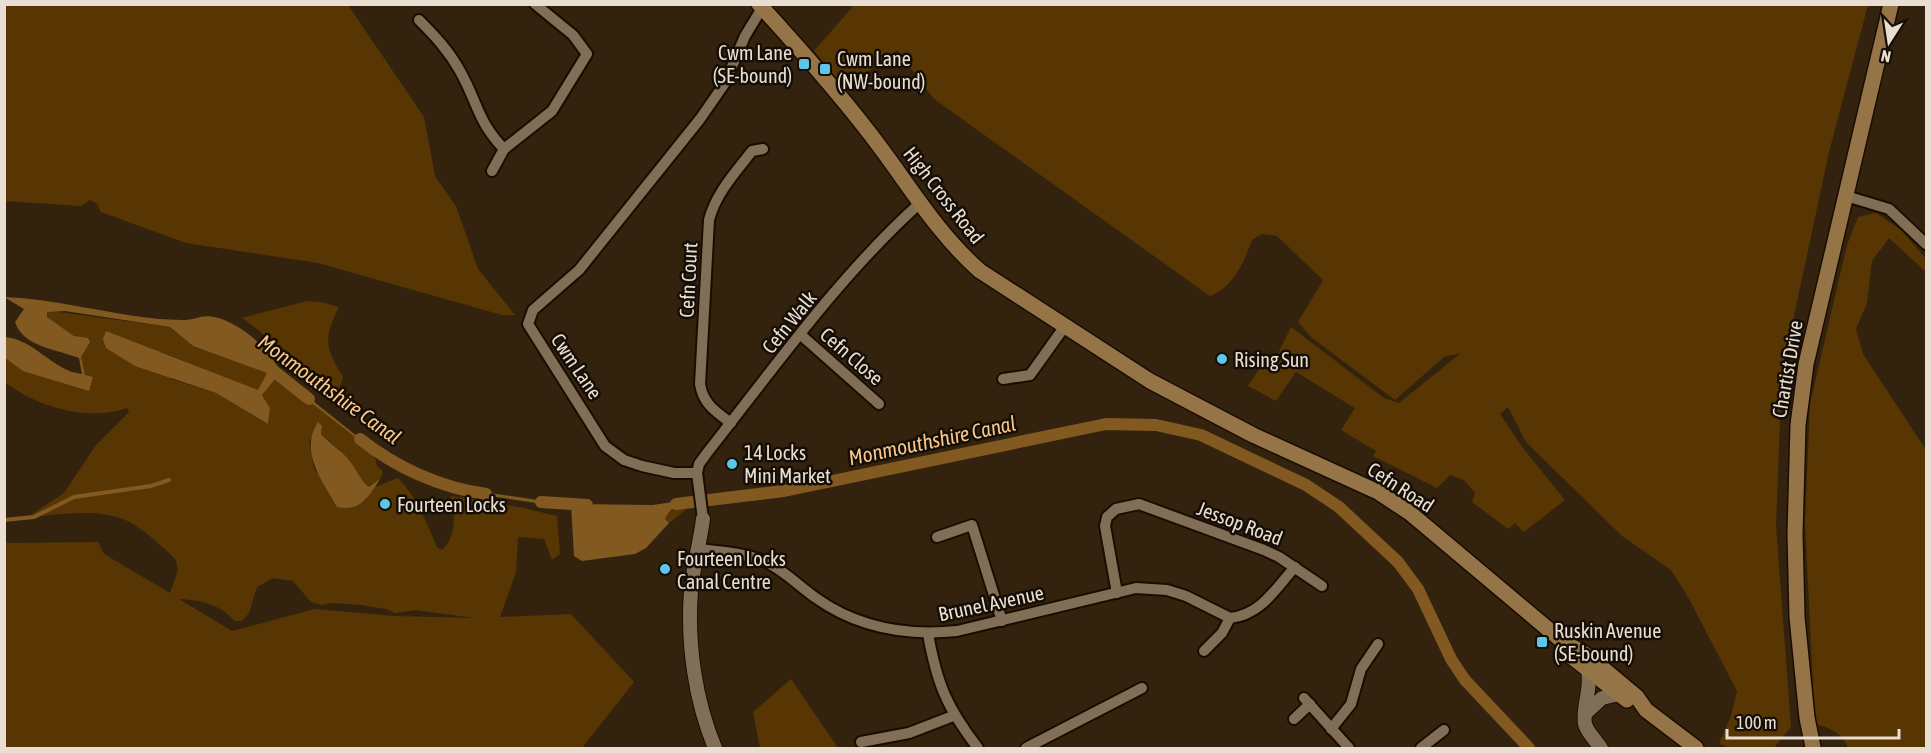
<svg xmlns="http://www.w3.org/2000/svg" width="1931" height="753" font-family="'Asap Condensed',sans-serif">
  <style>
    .green { fill: #573603; fill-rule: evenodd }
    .water { fill: #825920 }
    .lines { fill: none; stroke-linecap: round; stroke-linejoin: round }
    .stream { stroke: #825920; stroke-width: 4 }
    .canal { stroke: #825920; stroke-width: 12 }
    .minor-casing { stroke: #1b0c00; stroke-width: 14 }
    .tertiary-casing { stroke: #1b0c00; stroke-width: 16 }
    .secondary-casing { stroke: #1b0c00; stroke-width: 18 }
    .minor { stroke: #816e57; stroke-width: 10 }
    .tertiary { stroke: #816e57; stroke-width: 14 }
    .secondary { stroke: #957447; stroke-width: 15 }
    .poi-dot { fill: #5cc7e8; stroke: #150e06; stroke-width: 2 }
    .labels { text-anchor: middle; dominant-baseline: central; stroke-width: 5; stroke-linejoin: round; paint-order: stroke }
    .poi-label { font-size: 20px; fill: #e9ded1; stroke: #150e06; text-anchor: start }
    .street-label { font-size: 20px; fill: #e9ded1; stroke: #150e06 }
    .water-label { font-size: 21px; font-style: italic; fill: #f9c78b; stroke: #150e06 }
  </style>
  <rect width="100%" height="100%" fill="#33230e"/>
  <g class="green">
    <path d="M855 4 1868 5 1829 152 1782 372 1776 525 1791 727 1774 748H1731L1719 744 1731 716 1737 691 1688 597 1671 570 1622 536 1526 442 1508 407 1500 414 1523 448 1565 500 1524 532 1515 523 1508 529 1472 502 1475 493 1464 480 1450 475 1437 488 1373 456 1376 451 1341 430 1355 408 1296 372 1276 401 1248 386 1266 358 1275 360 1291 327 1384 398 1399 403 1461 353 1444 357 1395 400 1312 338 1298 322 1323 280 1277 236 1262 234 1252 240C1243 264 1234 286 1210 296L934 99 897 50 845 89 814 51Z"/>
    <polygon points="4,5 348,5 424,117 435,176 456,206 478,269 515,315 502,315 318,263 186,243 101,212 97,204 90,200 81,206 5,201"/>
    <path d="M1876 213 1901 230 1926 259V272L1889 238 1872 261 1867 303 1856 329 1863 354 1926 450V748H1848C1842 733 1831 728 1815 724L1805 523 1810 404 1847 245 1858 217Z"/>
    <path d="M307 301 321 302 339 307C323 339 325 347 343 377L336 399C301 376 277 341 242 318Z"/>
    <path d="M51 311 170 327 193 346 268 373 258 391 161 352 171 379 216 393 268 424 270 408 262 395 276 377 287 381 373 450 377 466 383 471 380 479 369 487C359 479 357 469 349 460 342 451 330 443 321 433V426L309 441 314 468 320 476 364 502 375 487 398 478C418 499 426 522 437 547L442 550C457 537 455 513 451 496L519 507 557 516 560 554 552 560 544 539 518 537 516 572 500 617 571 614 634 682 582 748H5V543L98 542 104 554 170 593 178 570 176 560C163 547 149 534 133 524 103 506 61 515 28 517L64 493 96 445 129 412 127 408C88 422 37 407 5 382L4 358C33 377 52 378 85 375L81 357 89 342 74 336 47 317V312ZM273 578 293 581 311 602 321 605 331 603 361 605 386 609 395 613 415 610 474 618 394 616 315 609 232 631 179 599C201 600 219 604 235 621H242L249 613 257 587Z"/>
    <path d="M693 504 669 523 665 519C671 506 679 503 693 504Z"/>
    <polygon points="791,679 838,748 760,748 753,712"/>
  </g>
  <g class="water">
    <path d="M4 297C56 299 107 314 159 319 166 319 174 320 182 320 198 320 203 312 222 319 253 332 270 352 287 381L276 378 262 395 270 408 268 424 216 393 135 366 106 348 103 339 106 331 258 390 267 373 193 346 170 327 65 311 47 312V317L74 336 88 338 90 342 81 357 85 375 93 377 89 391 23 371 5 358V337C34 339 53 371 82 374L79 358C56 349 23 347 15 322L24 309Z"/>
    <polygon points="298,389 373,449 372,450 296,391"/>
    <path d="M318 422 322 426 321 434C330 444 342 451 349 460 357 469 359 479 369 487L380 479C369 497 360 512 337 507 322 480 299 452 318 422Z"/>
    <polygon points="471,490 557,503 556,506 471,493"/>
    <path d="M692 499 693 504C679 503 671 506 665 519L669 523 646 548 635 554 582 561 574 556 571 504 653 505Z"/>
  </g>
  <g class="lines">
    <polyline class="stream" points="4,520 34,517 74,497 151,486 169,480"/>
    <g class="canal">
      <polyline points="275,372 309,399"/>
      <path d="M360 439C395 467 441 488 486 494"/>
      <polyline points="541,502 587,505"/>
      <polyline points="676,504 784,491 1106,424 1156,425 1201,435 1306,485 1339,507 1398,562 1418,589 1451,659 1465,680 1529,748"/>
    </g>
    <defs>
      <g id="minor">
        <path d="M419 20C435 36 449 51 460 71 478 103 477 121 504 149"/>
        <polyline points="492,171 504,149 552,111 587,54 573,35 535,4"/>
        <polyline points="1846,196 1889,209 1926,244"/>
        <polyline points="801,335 879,404"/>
        <polyline points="1003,379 1030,375 1065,326"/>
        <path d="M731 423C716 412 703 404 700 384L709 220C716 193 735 173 752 151L763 149"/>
        <path d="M697 473 699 464 707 453C774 368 839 276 920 203"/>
        <polyline points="703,519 697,473 674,473 642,466 624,460 605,446 528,324 533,310 579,270 700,119 725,83 745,36 762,8"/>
        <polyline points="937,537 972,525 1002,621"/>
        <path d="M700 549C721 552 748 553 768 563 786 572 800 587 816 598 858 628 907 636 957 631L1136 588 1167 590 1186 596 1230 618"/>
        <polyline points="1117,593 1105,526 1107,517 1116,509 1139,504 1264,550 1279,557 1322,586"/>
        <path d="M928 634C937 684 947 708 978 748"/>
        <path d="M1204 651 1222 633 1230 618C1261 615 1275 589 1295 567"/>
        <polyline points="1304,698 1349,748"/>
        <polyline points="1294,719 1310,704"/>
        <polyline points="1331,729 1351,704 1361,669 1378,644"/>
        <polyline points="861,742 909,733 953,716"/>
        <polyline points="1026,748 1142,688"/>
        <polyline points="1421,748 1444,730"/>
      </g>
      <g id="tertiary">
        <path d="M703 519C700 543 693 567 691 591 687 643 695 700 715 748"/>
        <path d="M1588 671C1592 689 1582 706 1585 724 1587 732 1596 741 1601 748"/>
        <polyline points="1587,712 1602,698 1619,694"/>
      </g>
      <g id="secondary">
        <path d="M759 4C801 50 843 97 880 147 912 190 939 235 980 271L1150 381 1253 435 1378 492 1410 513 1561 640 1588 656 1637 697 1646 710 1696 748"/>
        <polyline points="1566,647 1572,657 1627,700"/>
        <polyline points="1813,747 1807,718 1797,617 1795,534 1798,425 1806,364 1891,4"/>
      </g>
    </defs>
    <use href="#minor" class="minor-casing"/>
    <use href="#tertiary" class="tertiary-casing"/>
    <use href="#secondary" class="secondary-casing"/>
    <use href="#minor" class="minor"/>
    <use href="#tertiary" class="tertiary"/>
    <use href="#secondary" class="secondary"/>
  </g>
  <g class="poi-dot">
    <rect x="798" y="58" width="12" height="12" rx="3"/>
    <rect x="819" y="63" width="12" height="12" rx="3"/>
    <circle cx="1222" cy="359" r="6"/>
    <circle cx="732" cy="464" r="6"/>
    <circle cx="385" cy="504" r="6"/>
    <circle cx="665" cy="569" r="6"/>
    <rect x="1536" y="636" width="12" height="12" rx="3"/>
  </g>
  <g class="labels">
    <g class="poi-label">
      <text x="792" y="52" text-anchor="end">Cwm Lane<tspan x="792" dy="23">(SE-bound)</tspan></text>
      <text x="837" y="58">Cwm Lane<tspan x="837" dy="23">(NW-bound)</tspan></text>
      <text x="1234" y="359">Rising Sun</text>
      <text x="744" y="452">14 Locks<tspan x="744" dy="23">Mini Market</tspan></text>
      <text x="397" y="504">Fourteen Locks</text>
      <text x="677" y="558">Fourteen Locks<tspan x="677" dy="23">Canal Centre</tspan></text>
      <text x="1554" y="630">Ruskin Avenue<tspan x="1554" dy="23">(SE-bound)</tspan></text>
    </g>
    <g class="street-label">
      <text transform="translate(944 195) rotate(52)">High Cross Road</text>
      <text transform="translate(688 280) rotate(-87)">Cefn Court</text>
      <text transform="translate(789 322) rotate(-51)">Cefn Walk</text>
      <text transform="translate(852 356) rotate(41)">Cefn Close</text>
      <text transform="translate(577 366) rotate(56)">Cwm Lane</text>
      <text transform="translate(1787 369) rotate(-80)">Chartist Drive</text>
      <text transform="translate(1401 487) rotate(33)">Cefn Road</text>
      <text transform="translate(1240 523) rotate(21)">Jessop Road</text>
      <text transform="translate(991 603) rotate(-12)">Brunel Avenue</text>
    </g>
    <g class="water-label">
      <text transform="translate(330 389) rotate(36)">Monmouthshire Canal</text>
      <text transform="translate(932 440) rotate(-12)">Monmouthshire Canal</text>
    </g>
  </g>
  <rect width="1931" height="753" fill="none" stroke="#e9ded1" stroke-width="12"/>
  <g transform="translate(1889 42) rotate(192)" stroke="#150e06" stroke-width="4.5" paint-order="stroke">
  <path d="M0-4.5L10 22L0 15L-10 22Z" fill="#e9ded1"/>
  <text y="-9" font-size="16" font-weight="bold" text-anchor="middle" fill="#e9ded1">N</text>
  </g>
  <path d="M1727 729v9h172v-9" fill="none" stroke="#e9ded1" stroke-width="3"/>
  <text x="1736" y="729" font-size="18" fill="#e9ded1" stroke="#150e06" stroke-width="4.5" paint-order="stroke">100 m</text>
</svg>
